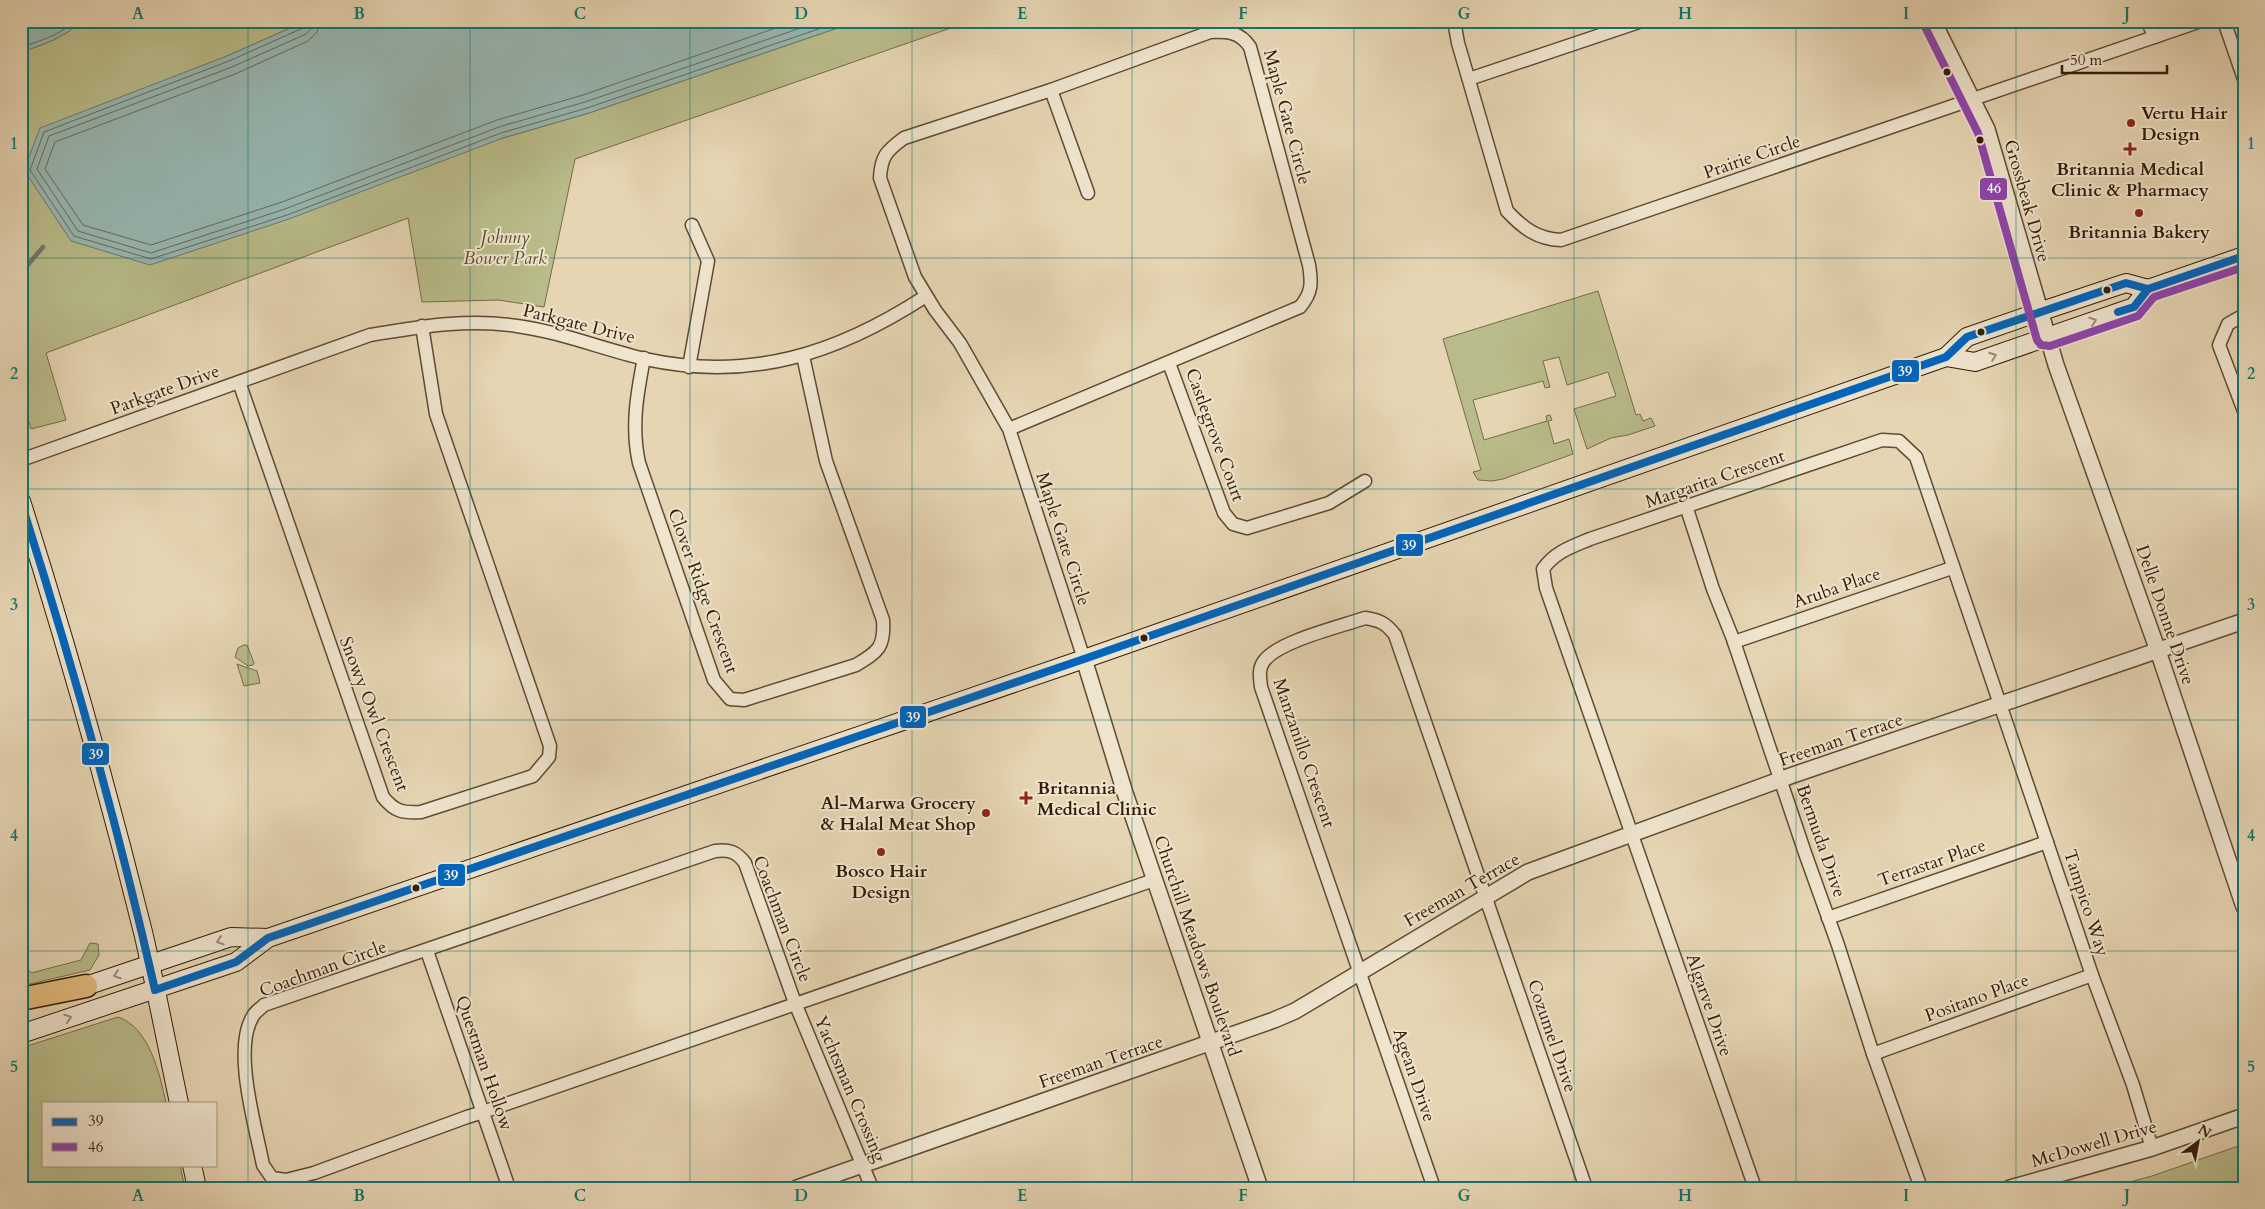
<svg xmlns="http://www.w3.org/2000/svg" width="2265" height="1209" font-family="Cardo,serif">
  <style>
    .green { fill: #b9bc8a; stroke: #756c48 }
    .water { fill: #97b8b3; stroke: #6e7a6e }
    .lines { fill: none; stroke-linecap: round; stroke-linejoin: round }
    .shore { stroke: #646a5d; stroke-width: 1 }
    .stream { stroke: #6e7a6e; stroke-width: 4.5 }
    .minor-casing { stroke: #5e4b32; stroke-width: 15 }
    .tertiary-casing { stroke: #5e4b32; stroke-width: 18 }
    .secondary-casing { stroke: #311d07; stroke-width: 20 }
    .motorway-casing { stroke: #311d07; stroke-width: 25 }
    .minor { stroke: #efe4ce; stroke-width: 12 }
    .tertiary { stroke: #efe4ce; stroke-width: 15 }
    .secondary { stroke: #efe4ce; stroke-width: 18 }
    .motorway { stroke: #e3ba7a; stroke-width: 22 }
    .bus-1-casing { stroke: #efe4ce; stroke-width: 11 }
    .bus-2-casing { stroke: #efe4ce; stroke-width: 11 }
    .bus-1 { stroke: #0065bd; stroke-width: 8 }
    .bus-2 { stroke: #8e44ad; stroke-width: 8 }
    .oneway { stroke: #9a8a74 }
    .grid { fill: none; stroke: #0f766e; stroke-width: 1; stroke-opacity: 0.55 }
    .bus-dot { fill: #311d07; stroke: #efe4ce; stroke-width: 2 }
    .poi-dot { fill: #8f2418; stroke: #efe4ce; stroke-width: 2 }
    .labels { text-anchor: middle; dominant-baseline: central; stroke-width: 4; stroke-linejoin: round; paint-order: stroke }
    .poi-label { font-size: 18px; font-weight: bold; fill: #311d07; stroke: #efe4ce }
    .street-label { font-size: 18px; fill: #311d07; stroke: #efe4ce }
    .park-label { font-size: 18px; font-style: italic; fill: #5a4d2e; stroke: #efe4ce }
    .line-badge { stroke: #efe4ce; stroke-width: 2 }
    .badge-label { font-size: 14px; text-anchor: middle; font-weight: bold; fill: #fff }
    .neatline { fill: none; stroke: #0f766e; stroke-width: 2 }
    .grid-label { font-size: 16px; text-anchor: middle; font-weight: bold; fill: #0f766e }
  </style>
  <rect width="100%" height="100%" fill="#e6d5b3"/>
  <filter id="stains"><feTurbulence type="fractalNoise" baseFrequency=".004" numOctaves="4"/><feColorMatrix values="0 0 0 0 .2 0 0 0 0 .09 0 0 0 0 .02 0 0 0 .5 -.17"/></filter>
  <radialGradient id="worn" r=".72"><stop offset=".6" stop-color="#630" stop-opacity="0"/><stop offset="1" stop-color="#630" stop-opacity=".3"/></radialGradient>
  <g class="green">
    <path d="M82 21H306L227 56 503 138 589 113 858 21H971L575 159 544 307 498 300 422 302 408 218 46 353 66 420 31 429 21 395V52C43 45 65 37 82 21Z"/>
    <polygon points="1598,291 1636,415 1640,414 1643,421 1651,418 1655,426 1628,435 1611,438 1587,449 1574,409 1616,396 1608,372 1567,385 1559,357 1543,361 1550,387 1545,388 1543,381 1473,400 1484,440 1547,421 1546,416 1550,415 1552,420 1548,421 1554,444 1569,439 1573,454 1503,479 1492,481 1478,480 1473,472 1481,470 1443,339"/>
    <polygon points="244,645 247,645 254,663 253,665 248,666 235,657 238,648"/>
    <polygon points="237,664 257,671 260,683 244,686"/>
    <polygon points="90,943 98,944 99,955 90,970 21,986 21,965 24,964 31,973 81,960"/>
    <path d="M118 1017C149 1027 160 1074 166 1103H44V1165H180L185 1188H21V1048Z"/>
    <polygon points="2244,1144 2244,1188 2108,1188 2152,1176"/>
  </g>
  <g class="water">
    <path d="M21 21H82C65 37 43 45 21 52Z"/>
    <polygon points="306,21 858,21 589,113 503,138 289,219 150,265 71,241 24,170 40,128 227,56"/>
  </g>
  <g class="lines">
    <g class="shore">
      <polyline points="306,21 303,28 229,61 44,132 30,170 74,236 151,259 287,215 501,133 587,108 842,21"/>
      <polyline points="312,21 311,29 306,34 232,67 49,136 37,169 78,231 151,253 285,209 499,127 585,102 821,21"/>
      <polyline points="320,21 317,32 308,41 235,74 55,142 45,169 83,225 151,245 282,202 497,120 583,95 796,21"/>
      <path d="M21 47C40 41 60 35 75 21"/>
    </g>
    <polyline class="stream" points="21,273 43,247"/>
    <defs>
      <g id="minor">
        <path d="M1454 21 1458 43 1507 211C1523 228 1537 239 1561 240L2201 21"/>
        <polyline points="2147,21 2155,37"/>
        <polyline points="2224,21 2244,79"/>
        <polyline points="1469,79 1642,21"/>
        <polyline points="1051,90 1088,193"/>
        <polyline points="2244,315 2228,324 2219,345 2244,411"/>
        <path d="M644 358C637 394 631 427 639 463L714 680 730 699 744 700 856 665C878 652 885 647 883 620L826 461 803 356"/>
        <polyline points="1169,363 1224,513 1233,524 1247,528 1329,503 1365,481"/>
        <polyline points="689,367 708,261 692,225"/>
        <path d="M239 382 383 797C395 812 403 813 421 812L533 776 549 757 550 746 436 414 422 326"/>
        <path d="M1009 429 1300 307C1312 293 1312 283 1309 265L1250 47C1240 32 1228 31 1210 32L1051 90 904 138C886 151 881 157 880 178L915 277 935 310 960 343 1009 429 1084 659"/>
        <path d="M21 460 370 335C418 327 467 318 517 326 561 332 602 349 645 359 750 382 837 354 926 296"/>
        <polyline points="1686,506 1713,589 1733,639 1805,853 1838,945 1873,1054 1921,1188"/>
        <polyline points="1734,642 1952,568"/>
        <polyline points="1828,918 2047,842"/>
        <polyline points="427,951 509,1188"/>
        <polyline points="1873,1054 2092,975"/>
        <path d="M872 1188 795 1003 745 863C737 852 729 849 715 851L264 1005C260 1009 255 1012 253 1016 232 1049 256 1128 263 1165L272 1178 286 1180 314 1173 467 1117 483 1112 1154 880"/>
        <path d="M1434 1188 1261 687C1260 678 1258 669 1264 661 1279 641 1339 627 1365 618 1379 620 1386 623 1395 635L1586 1188"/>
        <path d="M1755 1188 1546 588 1543 569C1555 552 1571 547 1590 539L1882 440 1899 441 1916 457 2092 975 2133 1085 2152 1148"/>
      </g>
      <g id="tertiary">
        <polyline points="1933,21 1987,129 2056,365 2158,651 2244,907"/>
        <polyline points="1084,659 1125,793 1260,1188"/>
        <polyline points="797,1188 1274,1020 1295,1011 1528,872 1793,775 2244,621"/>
        <polyline points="2010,1188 2152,1148 2244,1116"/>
      </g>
      <g id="secondary">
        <polyline points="1946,357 1975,362 2134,307 2148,289 2244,256"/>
        <path d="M21 501C66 643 107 787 143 932 156 988 167 1046 179 1103"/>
        <polyline points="74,990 231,937 268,938"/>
        <polyline points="21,1034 236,962 268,938 1084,659 1946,357 1967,337 2039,312 2126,283 2148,289"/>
        <polyline points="192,1165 197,1188"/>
      </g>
      <polyline id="motorway" points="21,999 86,986"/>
    </defs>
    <use href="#minor" class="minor-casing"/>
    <use href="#tertiary" class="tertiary-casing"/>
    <use href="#secondary" class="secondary-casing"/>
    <use href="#motorway" class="motorway-casing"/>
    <use href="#minor" class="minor"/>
    <use href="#tertiary" class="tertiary"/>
    <use href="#secondary" class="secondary"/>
    <use href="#motorway" class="motorway"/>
    <defs>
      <g id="bus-1">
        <polyline points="2118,312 2134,307 2148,289 2244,256"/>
        <path d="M21 502C72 663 118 825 155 990L236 962 268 938 1084 659 1946 357 1967 337 2126 283 2148 289"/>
      </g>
      <polyline id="bus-2" points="1924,25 1978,133 2037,340 2041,345 2050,346 2138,316 2154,297 2244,267"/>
    </defs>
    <use href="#bus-1" class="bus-1-casing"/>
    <use href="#bus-2" class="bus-2-casing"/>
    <use href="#bus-1" class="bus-1"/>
    <use href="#bus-2" class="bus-2"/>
  </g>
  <defs><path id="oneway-chevron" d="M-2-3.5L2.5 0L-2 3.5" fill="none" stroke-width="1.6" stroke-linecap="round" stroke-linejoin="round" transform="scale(1.25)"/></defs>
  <g class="oneway">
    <use href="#oneway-chevron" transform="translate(2093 321) rotate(-19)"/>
    <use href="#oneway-chevron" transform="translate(1993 356) rotate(-20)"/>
    <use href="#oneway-chevron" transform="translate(220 941) rotate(161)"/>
    <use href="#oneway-chevron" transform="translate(117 975) rotate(162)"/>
    <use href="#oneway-chevron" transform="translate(68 1018) rotate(-18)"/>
  </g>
  <path class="grid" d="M248 21V1188M470 21V1188M690 21V1188M912 21V1188M1132 21V1188M1354 21V1188M1574 21V1188M1796 21V1188M2016 21V1188M21 258H2244M21 489H2244M21 720H2244M21 951H2244"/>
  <g class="bus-dot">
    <circle cx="1947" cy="72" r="4.5"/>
    <circle cx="1980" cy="140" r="4.5"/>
    <circle cx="2107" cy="290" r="4.5"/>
    <circle cx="1981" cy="332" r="4.5"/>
    <circle cx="1144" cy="638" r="4.5"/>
    <circle cx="416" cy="888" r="4.5"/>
  </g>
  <g class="poi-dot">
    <circle cx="2131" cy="123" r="5"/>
    <path d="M2127.5 141.5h5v5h5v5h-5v5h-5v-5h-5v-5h5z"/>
    <circle cx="2139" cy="213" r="5"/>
    <path d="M1023.5 790.5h5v5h5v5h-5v5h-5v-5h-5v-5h5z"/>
    <circle cx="986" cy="813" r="5"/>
    <circle cx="881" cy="852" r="5"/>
  </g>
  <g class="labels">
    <g class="poi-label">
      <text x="2141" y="113" text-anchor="start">Vertu Hair<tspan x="2141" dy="21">Design</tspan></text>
      <text x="2130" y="169">Britannia Medical<tspan x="2130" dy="21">Clinic &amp; Pharmacy</tspan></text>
      <text x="2139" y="232">Britannia Bakery</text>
      <text x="1037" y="788" text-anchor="start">Britannia<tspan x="1037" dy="21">Medical Clinic</tspan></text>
      <text x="976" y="803" text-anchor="end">Al-Marwa Grocery<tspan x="976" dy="21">&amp; Halal Meat Shop</tspan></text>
      <text x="881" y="871">Bosco Hair<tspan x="881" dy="21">Design</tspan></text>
    </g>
    <g class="street-label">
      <text transform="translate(1287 117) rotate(75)">Maple Gate Circle</text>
      <text transform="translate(1752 157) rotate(-19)">Prairie Circle</text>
      <text transform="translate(2027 201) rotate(74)">Grossbeak Drive</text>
      <text transform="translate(579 324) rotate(14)">Parkgate Drive</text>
      <text transform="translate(165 390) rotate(-20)">Parkgate Drive</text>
      <text transform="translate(1215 435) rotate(70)">Castlegrove Court</text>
      <text transform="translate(1715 479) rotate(-19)">Margarita Crescent</text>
      <text transform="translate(1063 539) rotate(72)">Maple Gate Circle</text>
      <text transform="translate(1837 588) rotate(-19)">Aruba Place</text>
      <text transform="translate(703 591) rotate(70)">Clover Ridge Crescent</text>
      <text transform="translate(2165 615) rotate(71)">Delle Donne Drive</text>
      <text transform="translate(374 714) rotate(69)">Snowy Owl Crescent</text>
      <text transform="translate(1841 740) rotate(-19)">Freeman Terrace</text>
      <text transform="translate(1304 753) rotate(71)">Manzanillo Crescent</text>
      <text transform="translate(1821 841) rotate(71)">Bermuda Drive</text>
      <text transform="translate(1932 863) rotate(-19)">Terrastar Place</text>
      <text transform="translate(1462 890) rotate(-30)">Freeman Terrace</text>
      <text transform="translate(2086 903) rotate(72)">Tampico Way</text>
      <text transform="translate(782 919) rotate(69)">Coachman Circle</text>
      <text transform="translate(1197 946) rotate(71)">Churchill Meadows Boulevard</text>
      <text transform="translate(323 969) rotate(-20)">Coachman Circle</text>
      <text transform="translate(1977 998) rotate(-20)">Positano Place</text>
      <text transform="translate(1709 1005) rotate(71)">Algarve Drive</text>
      <text transform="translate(1552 1036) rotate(71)">Cozumel Drive</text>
      <text transform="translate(1101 1062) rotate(-19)">Freeman Terrace</text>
      <text transform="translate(484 1063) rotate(71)">Questman Hollow</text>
      <text transform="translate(1414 1075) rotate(71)">Agean Drive</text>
      <text transform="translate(850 1089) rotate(67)">Yachtsman Crossing</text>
      <text transform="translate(2094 1144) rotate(-16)">McDowell Drive</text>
    </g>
    <g class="park-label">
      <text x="505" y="237">Johnny<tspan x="505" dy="21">Bower Park</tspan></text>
    </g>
  </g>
  <g class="line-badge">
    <rect x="1979" y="177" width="29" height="24" rx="5" fill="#8e44ad"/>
    <rect x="1891" y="359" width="29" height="24" rx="5" fill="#0065bd"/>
    <rect x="1395" y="533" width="29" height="24" rx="5" fill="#0065bd"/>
    <rect x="899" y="705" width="28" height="24" rx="5" fill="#0065bd"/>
    <rect x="81" y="742" width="29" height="24" rx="5" fill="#0065bd"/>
    <rect x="437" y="863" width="29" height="24" rx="5" fill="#0065bd"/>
  </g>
  <g class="badge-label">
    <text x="1994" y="193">46</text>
    <text x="1905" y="376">39</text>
    <text x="1409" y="550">39</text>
    <text x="913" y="722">39</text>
    <text x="96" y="759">39</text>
    <text x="451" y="880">39</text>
  </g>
  <rect width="2265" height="1209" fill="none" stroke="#e6d5b3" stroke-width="55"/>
  <rect x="42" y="1102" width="175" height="65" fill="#efe4ce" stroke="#a3947e"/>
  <rect x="52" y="1118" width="25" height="8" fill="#0065bd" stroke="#a3947e"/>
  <text x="88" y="1126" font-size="15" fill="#311d07">39</text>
  <rect x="52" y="1143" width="25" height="8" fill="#8e44ad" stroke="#a3947e"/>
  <text x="88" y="1152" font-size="15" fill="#311d07">46</text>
  <g transform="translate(2198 1142) rotate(32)" stroke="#efe4ce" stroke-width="4" paint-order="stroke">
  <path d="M0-4L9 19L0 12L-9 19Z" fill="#311d07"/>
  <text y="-8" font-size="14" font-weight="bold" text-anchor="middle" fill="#311d07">N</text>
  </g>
  <path d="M2062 65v8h105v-8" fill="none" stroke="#311d07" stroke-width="2.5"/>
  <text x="2070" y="65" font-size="15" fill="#311d07" stroke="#efe4ce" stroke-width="4" paint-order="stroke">50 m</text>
  <rect x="28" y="28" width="2210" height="1154" class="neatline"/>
  <g class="grid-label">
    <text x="138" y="19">A</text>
    <text x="359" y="19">B</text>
    <text x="580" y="19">C</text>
    <text x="801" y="19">D</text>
    <text x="1022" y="19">E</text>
    <text x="1243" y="19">F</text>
    <text x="1464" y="19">G</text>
    <text x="1685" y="19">H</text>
    <text x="1906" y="19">I</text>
    <text x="2127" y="19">J</text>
    <text x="14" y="149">1</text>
    <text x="2251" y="149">1</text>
    <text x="14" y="379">2</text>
    <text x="2251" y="379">2</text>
    <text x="14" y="610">3</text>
    <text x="2251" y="610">3</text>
    <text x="14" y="841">4</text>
    <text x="2251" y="841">4</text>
    <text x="14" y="1072">5</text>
    <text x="2251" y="1072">5</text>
    <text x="138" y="1201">A</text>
    <text x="359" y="1201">B</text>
    <text x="580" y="1201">C</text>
    <text x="801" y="1201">D</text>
    <text x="1022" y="1201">E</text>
    <text x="1243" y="1201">F</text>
    <text x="1464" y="1201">G</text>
    <text x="1685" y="1201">H</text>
    <text x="1906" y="1201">I</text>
    <text x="2127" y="1201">J</text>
  </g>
  <rect width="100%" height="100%" filter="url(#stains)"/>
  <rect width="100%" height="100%" fill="url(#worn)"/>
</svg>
